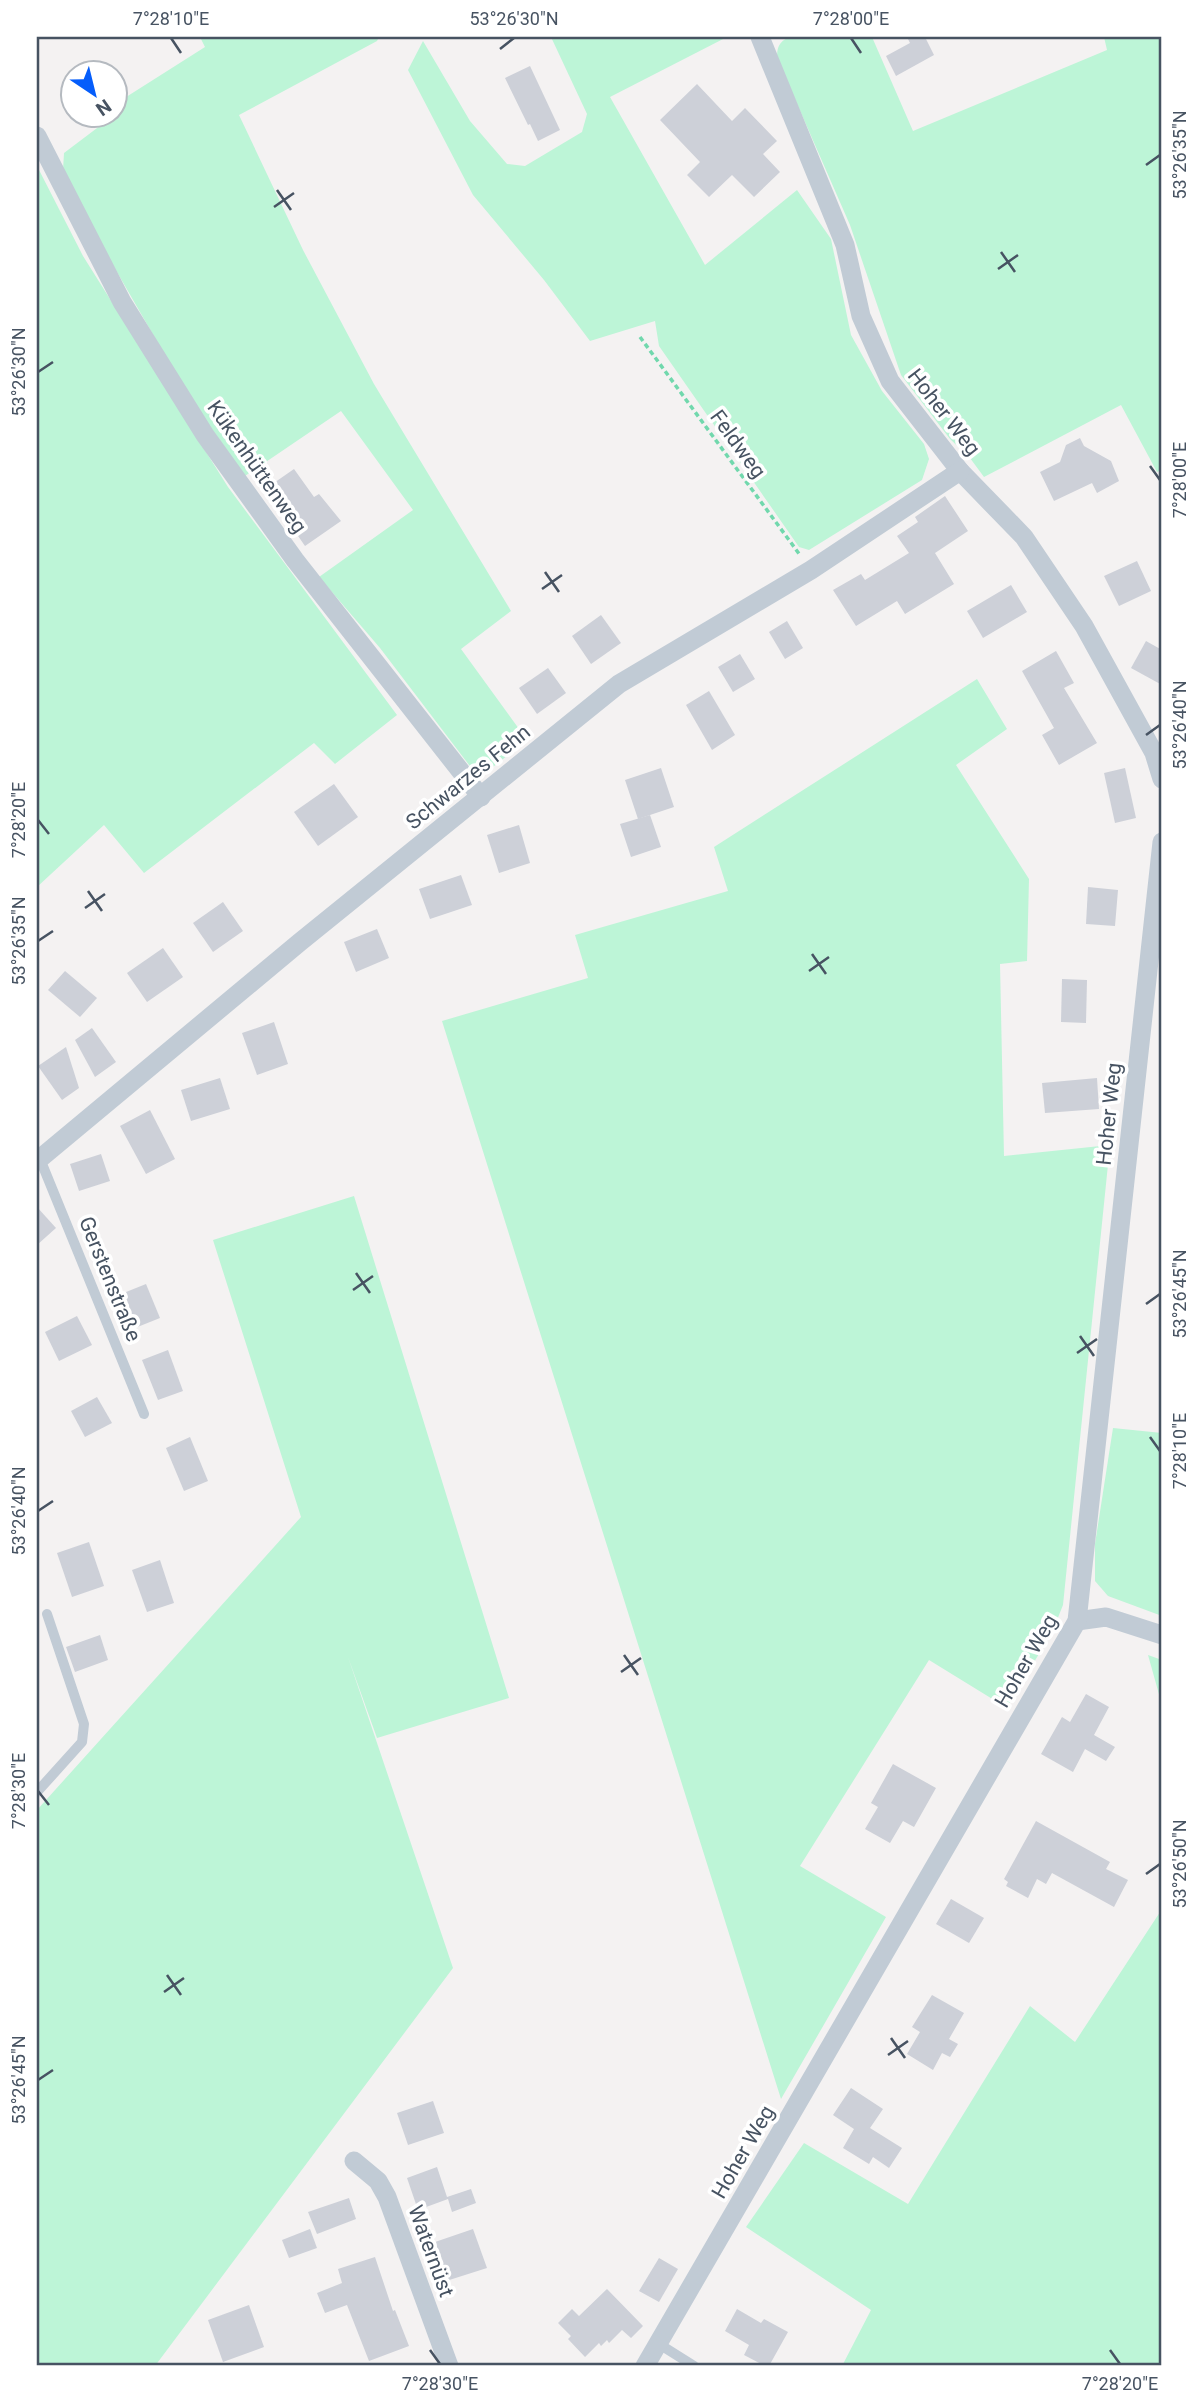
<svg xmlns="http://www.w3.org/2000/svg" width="1199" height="2403" font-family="Roboto,sans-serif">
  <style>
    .green { fill: #bdf5d7 }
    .building { fill: #cdd0d8 }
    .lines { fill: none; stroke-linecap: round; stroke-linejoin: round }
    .path { stroke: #71d8ad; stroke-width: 3.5; stroke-dasharray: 5 3.5; stroke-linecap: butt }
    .lane { stroke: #c1cbd5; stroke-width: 10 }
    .street { stroke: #c1cbd5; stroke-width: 19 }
    .ticks { fill: none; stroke: #475362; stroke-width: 2.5 }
    .labels { text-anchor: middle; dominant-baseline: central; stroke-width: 7; stroke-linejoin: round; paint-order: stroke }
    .street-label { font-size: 21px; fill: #475362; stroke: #fff }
    .neatline { fill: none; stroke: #475362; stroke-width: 2.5 }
    .ticks-label { font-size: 18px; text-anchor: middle; fill: #475362 }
  </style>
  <rect width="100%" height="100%" fill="#f4f2f2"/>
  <g class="green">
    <polygon points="200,37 379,37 377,41 239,115 303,250 374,384 511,611 461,649 527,740 479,778 380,648 319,577 413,510 341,411 245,476 189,397 106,253 63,170 64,153 113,116 116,116 125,104 123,99 205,47"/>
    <polygon points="551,37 727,37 610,97 705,265 797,190 831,239 851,335 882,391 924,444 929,459 922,480 809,550 799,547 659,346 655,321 590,341 544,280 473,195 408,70 423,41 470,121 507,164 525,166 582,132 587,114"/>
    <path d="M789 37H872L913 131 1107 50 1104 37H1162V470L1157 472 1121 405 984 477 970 458 950 439 901 375 850 225 777 58C777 47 779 42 789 37Z"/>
    <polygon points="37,166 83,256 228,487 397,715 335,764 314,743 144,873 104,825 37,887"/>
    <polygon points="977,679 1007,729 956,765 1029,879 1027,961 1000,964 1004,1156 1110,1145 1063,1605 1053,1630 1007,1708 929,1660 800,1866 886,1917 781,2099 442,1021 588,978 575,935 728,891 714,847"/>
    <polygon points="354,1196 509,1698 377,1738 348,1657 453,1968 155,2366 37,2366 37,1810 301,1517 213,1240"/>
    <polygon points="1113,1428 1162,1433 1162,1616 1108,1596 1095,1581 1095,1544"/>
    <polygon points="1148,1655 1162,1660 1162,1706 1162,1705"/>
    <polygon points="1162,1909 1162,2366 842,2366 871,2310 746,2227 804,2143 908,2204 1030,2006 1075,2042"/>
  </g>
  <g class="building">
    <polygon points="907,37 925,37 934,55 896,76 886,56 910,43"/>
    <polygon points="530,66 560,130 538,141 530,124 528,125 505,78"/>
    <polygon points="697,84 732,121 745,108 777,141 763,154 780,172 754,197 732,175 709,197 687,175 700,162 660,120"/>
    <polygon points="1080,438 1084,446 1111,461 1119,481 1097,493 1092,483 1054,501 1040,472 1060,462 1066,445"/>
    <polygon points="294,469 314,497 319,494 341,521 305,546 285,517 291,513 271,485"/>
    <polygon points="945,496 968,531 935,553 954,584 905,614 897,601 856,626 833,590 861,574 865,580 909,553 897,536 918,522 915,517"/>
    <polygon points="1137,561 1151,591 1119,606 1104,576"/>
    <polygon points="1011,585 1027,612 983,638 967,611"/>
    <polygon points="601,615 621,643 591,664 572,636"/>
    <polygon points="787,621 803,648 785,659 769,632"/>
    <polygon points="1146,641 1162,650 1162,685 1131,668"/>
    <polygon points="1056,651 1074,683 1064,688 1097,743 1059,765 1042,735 1054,728 1022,671"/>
    <polygon points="740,654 755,679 733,692 718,667"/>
    <polygon points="548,668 566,693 537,714 519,688"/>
    <polygon points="709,691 735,735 712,750 686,705"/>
    <polygon points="661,768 674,807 638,819 625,780"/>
    <polygon points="1125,768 1136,818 1115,823 1104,773"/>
    <polygon points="334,784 358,817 318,846 294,812"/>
    <polygon points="650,815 661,847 631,857 620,824"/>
    <polygon points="519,825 530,863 499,873 487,835"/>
    <polygon points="461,875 472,905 430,919 419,889"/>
    <polygon points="1088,887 1118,890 1115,926 1086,924"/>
    <polygon points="223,902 243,931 213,952 193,923"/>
    <polygon points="377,929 389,958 356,972 344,942"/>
    <polygon points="163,948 183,977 147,1002 127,973"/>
    <polygon points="65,971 97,998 80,1017 48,990"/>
    <polygon points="1062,979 1087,980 1086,1023 1061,1022"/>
    <polygon points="274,1022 288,1064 257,1075 242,1033"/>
    <polygon points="92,1028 116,1062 95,1077 75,1040"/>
    <polygon points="66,1047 79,1088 62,1100 38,1066"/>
    <polygon points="220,1078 230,1109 191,1121 181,1090"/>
    <polygon points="1097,1078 1099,1109 1045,1113 1042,1083"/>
    <polygon points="150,1110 175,1159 146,1174 120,1126"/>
    <polygon points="101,1154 110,1181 79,1191 70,1164"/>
    <polygon points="37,1207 56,1228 37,1245"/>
    <polygon points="146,1284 160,1318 130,1330 116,1296"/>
    <polygon points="77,1316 92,1345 59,1361 45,1332"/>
    <polygon points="168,1350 183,1391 158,1400 142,1360"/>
    <polygon points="97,1397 112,1423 85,1437 71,1411"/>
    <polygon points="190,1437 208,1481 184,1491 166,1448"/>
    <polygon points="89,1542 104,1586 72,1597 57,1553"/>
    <polygon points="160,1560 174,1603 147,1612 132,1570"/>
    <polygon points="100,1635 108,1660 75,1672 66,1647"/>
    <polygon points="1086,1694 1109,1707 1094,1735 1115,1747 1106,1761 1085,1749 1073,1772 1041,1754 1062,1717 1070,1722"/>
    <polygon points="893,1764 936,1788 914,1827 903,1821 890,1843 865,1829 878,1807 871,1803"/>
    <polygon points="1036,1821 1110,1862 1106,1869 1128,1880 1114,1907 1052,1873 1046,1884 1037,1879 1028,1898 1006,1886 1008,1882 1004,1879"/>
    <polygon points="951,1899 984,1918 969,1943 936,1924"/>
    <polygon points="932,1995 964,2013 949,2039 958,2044 950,2057 942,2053 933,2070 907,2054 920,2032 912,2027"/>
    <polygon points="851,2088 883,2109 870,2128 902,2148 889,2168 873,2157 869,2164 843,2148 854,2129 833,2115"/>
    <polygon points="433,2101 444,2133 408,2145 397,2113"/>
    <polygon points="437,2167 447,2197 471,2189 476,2203 452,2212 448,2199 418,2210 407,2178"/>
    <polygon points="349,2198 356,2219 317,2234 308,2212"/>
    <polygon points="310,2229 317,2248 289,2258 282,2240"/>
    <polygon points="473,2229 487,2268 443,2282 438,2267 443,2266 435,2242"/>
    <polygon points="375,2257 393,2311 395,2310 409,2346 369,2361 347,2305 325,2313 317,2293 342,2283 338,2269"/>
    <polygon points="659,2258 678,2269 659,2302 639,2291"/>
    <polygon points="607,2289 643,2326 631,2338 622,2330 609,2343 607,2340 601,2346 599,2343 585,2357 568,2339 571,2336 558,2323 572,2309 579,2316"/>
    <polygon points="249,2305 264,2347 223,2362 208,2320"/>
    <polygon points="737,2309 761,2323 764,2319 788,2332 769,2366 765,2366 744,2355 749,2345 725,2331"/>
  </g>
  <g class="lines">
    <polyline class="path" points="640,337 800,555"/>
    <g class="lane">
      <polyline points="40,1159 144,1414"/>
      <polyline points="37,1792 82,1742 84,1724 47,1614"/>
      <polyline points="659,2344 694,2366"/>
    </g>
    <g class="street">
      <polyline points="760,37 845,245 861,316 890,381 960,471 1024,537 1084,626 1154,753 1162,779"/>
      <polyline points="37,136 122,302 205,435 295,560 481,797"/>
      <polyline points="37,1161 300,942 619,684 811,570 960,471"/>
      <polyline points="1077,1621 1106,1617 1162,1635"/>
      <polyline points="354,2161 378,2181 387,2197 449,2366"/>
      <polyline points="645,2366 1077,1621 1162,842"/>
    </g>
  </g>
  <path class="ticks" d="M171 38 181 53M851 38 861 53M500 49 514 38M1146 165 1160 155M277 190 291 210M274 207 294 193M1001 252 1015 272M998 269 1018 255M38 372 53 362M1150 466 1160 480M545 572 559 592M542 589 562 575M1146 735 1160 725M38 820 49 834M88 891 102 911M85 908 105 894M38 941 53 931M812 954 826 974M809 971 829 957M356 1273 370 1293M353 1290 373 1276M1146 1304 1160 1294M1080 1336 1094 1356M1077 1353 1097 1339M1150 1437 1160 1451M38 1511 53 1501M624 1655 638 1675M621 1672 641 1658M38 1791 49 1805M1146 1874 1160 1864M167 1975 181 1995M164 1992 184 1978M891 2038 905 2058M888 2055 908 2041M38 2080 53 2070M430 2350 440 2364M1110 2350 1120 2364"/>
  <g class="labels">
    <g class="street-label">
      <text transform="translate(944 412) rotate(52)">Hoher Weg</text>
      <text transform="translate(738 444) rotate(54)">Feldweg</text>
      <text transform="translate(257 467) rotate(55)">Kükenhüttenweg</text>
      <text transform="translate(468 777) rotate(-39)">Schwarzes Fehn</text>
      <text transform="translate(1109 1114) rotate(-84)">Hoher Weg</text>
      <text transform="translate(110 1279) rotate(68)">Gerstenstraße</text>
      <text transform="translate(1026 1661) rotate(-60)">Hoher Weg</text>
      <text transform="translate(743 2152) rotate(-60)">Hoher Weg</text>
      <text transform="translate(431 2251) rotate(70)">Waternüst</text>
    </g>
  </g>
  <rect width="1199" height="2403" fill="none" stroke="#ffffff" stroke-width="77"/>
  <g transform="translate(94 94) rotate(145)"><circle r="33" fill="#ffffff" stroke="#b5bac0" stroke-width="2"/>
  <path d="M0-5L12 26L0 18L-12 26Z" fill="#055dfb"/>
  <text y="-10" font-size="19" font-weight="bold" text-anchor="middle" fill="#475362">N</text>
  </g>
  <rect x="38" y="38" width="1122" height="2326" class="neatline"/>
  <g class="ticks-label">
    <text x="171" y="25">7°28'10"E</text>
    <text x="514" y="25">53°26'30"N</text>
    <text x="851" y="25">7°28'00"E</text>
    <text transform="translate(1180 155) rotate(-90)" y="6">53°26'35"N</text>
    <text transform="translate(19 372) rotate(-90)" y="6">53°26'30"N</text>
    <text transform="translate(1180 480) rotate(-90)" y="6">7°28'00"E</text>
    <text transform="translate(1180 725) rotate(-90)" y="6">53°26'40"N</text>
    <text transform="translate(19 820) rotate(-90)" y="6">7°28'20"E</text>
    <text transform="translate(19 941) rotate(-90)" y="6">53°26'35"N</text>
    <text transform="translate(1180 1294) rotate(-90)" y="6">53°26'45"N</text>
    <text transform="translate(1180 1451) rotate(-90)" y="6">7°28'10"E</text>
    <text transform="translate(19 1511) rotate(-90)" y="6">53°26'40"N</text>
    <text transform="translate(19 1791) rotate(-90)" y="6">7°28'30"E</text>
    <text transform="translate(1180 1864) rotate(-90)" y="6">53°26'50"N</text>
    <text transform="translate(19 2080) rotate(-90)" y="6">53°26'45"N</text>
    <text x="440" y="2390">7°28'30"E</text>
    <text x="1120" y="2390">7°28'20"E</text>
  </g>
</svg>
